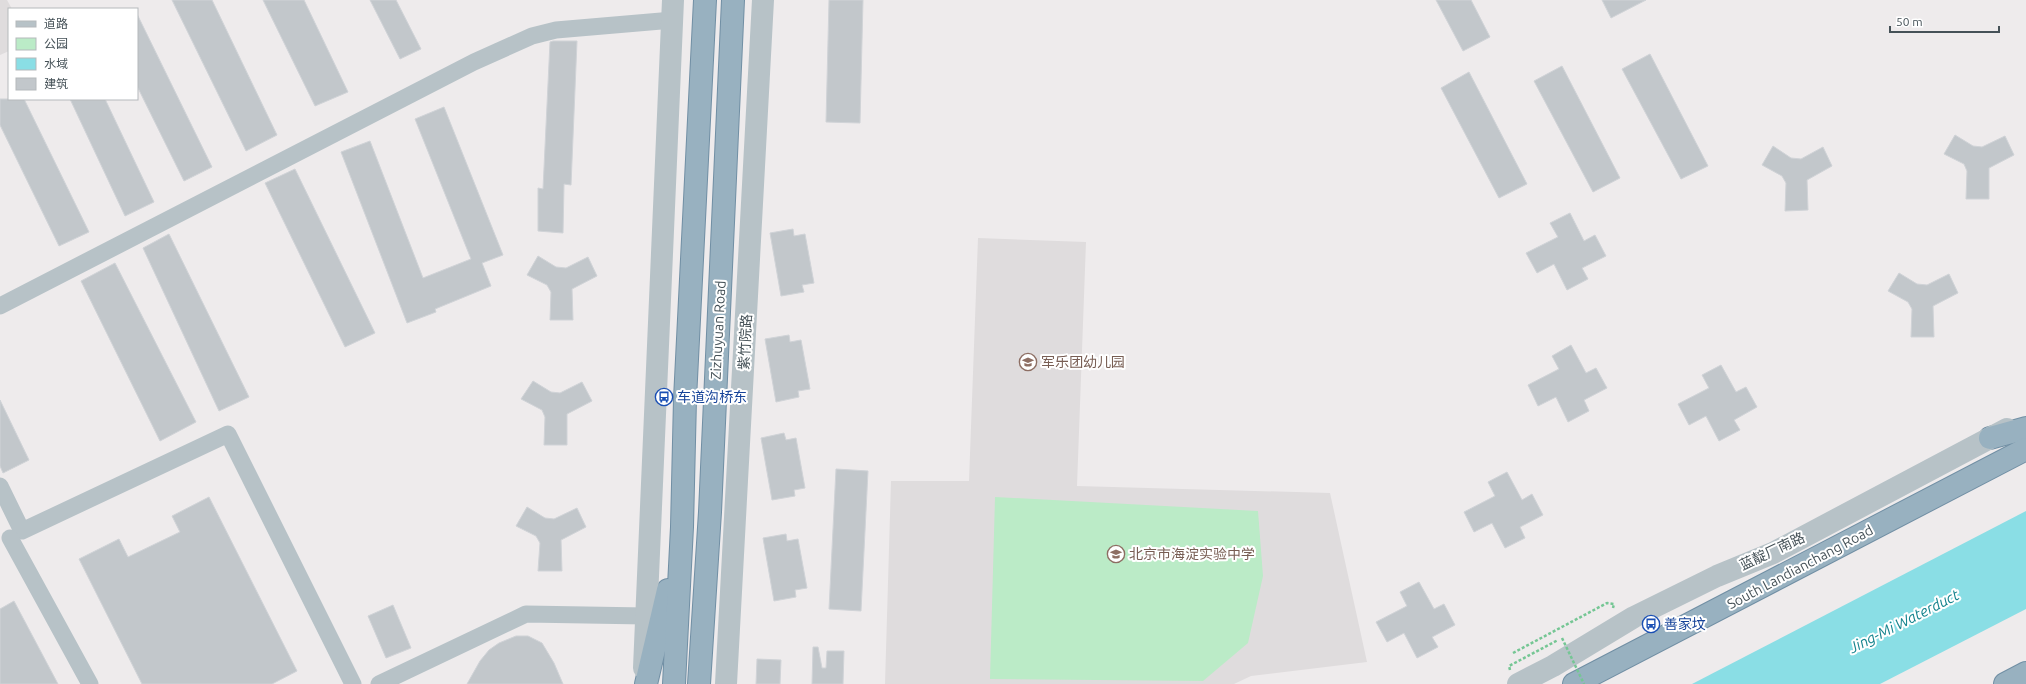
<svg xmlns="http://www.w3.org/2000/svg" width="2026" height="684" font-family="Ubuntu,'Noto Sans SC',sans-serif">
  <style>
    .education { fill: #dfdcdd }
    .green { fill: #bbebc7 }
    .water { fill: #8adee5 }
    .building { fill: #c2c7cb; stroke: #d0d3d7 }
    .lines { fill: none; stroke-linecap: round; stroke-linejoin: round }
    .trunk-casing { stroke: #718fa4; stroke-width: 24 }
    .path { stroke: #75c694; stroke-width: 2.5; stroke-dasharray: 3 2; stroke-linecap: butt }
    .minor { stroke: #b7c2c7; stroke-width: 17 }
    .tertiary { stroke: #b7c2c7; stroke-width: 22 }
    .trunk { stroke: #98b1c0; stroke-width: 22 }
    .path-bridge { stroke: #75c694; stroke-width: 2.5; stroke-dasharray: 3 2; stroke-linecap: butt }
    .labels { text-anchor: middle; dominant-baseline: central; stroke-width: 4; stroke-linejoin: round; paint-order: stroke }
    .street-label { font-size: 14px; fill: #455157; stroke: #fff }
    .education-label { font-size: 14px; fill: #785e54; stroke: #fff; text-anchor: start }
    .transit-label { font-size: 14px; fill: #164399; stroke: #fff; text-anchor: start }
    .water-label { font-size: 15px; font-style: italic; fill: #14838d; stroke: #fff }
  </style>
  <rect width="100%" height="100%" fill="#eeebec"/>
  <g class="education">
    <polygon points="0,0 7,0 12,9 9,9 9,51 0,55"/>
    <polygon points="978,238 1086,242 1077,486 1330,493 1367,662 1251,676 1234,684 885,684 891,481 969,481"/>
  </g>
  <polygon class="green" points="995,497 1258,511 1263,576 1248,643 1203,681 990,679"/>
  <polygon class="water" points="2026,511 2026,609 1880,684 1692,684"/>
  <g class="building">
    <polygon points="172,0 212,0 277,135 246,151"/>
    <polygon points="263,0 304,0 348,92 315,106"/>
    <polygon points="370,0 396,0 421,49 400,59"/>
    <polygon points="829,0 863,0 860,123 826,122"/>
    <polygon points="1436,0 1471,0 1490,37 1463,51"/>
    <polygon points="1602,0 1646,0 1611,18"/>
    <polygon points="137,14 212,167 184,181 137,86"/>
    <polygon points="553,41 577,41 571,185 564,184 563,233 538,231 538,188 543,189 550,42"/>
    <polygon points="1650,54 1708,166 1681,179 1622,69"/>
    <polygon points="1562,66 1620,178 1593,192 1534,81"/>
    <polygon points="1469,72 1527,184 1499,198 1441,88"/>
    <polygon points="0,99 24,99 89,232 59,246 0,125"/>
    <polygon points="70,99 105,99 154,202 125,216"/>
    <polygon points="444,107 503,255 482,263 491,286 435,309 436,312 407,323 341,152 370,141 423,278 471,259 415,119"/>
    <polygon points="1955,135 1973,146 1982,147 2005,136 2014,155 1989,168 1989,199 1966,199 1967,171 1964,164 1944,154"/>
    <polygon points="1773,146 1791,158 1801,159 1823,147 1832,166 1807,180 1808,210 1785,211 1786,183 1782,176 1762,165"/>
    <polygon points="295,169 375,333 345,347 265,183"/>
    <polygon points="1570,213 1584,241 1595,235 1606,256 1582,268 1588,279 1567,290 1554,264 1537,273 1526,253 1558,237 1550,223"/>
    <polygon points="793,229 794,236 805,234 814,283 802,285 804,292 781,296 770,233"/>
    <polygon points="169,234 249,397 219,411 143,248"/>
    <polygon points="538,256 556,267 566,268 588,257 597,276 572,289 573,320 550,320 551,292 547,285 527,275"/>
    <polygon points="115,263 196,422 160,441 81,281"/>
    <polygon points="1899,273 1917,284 1927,285 1949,274 1958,293 1933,306 1934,337 1911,337 1912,309 1908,302 1888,291"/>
    <polygon points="789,335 790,342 801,340 810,389 798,391 799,397 776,402 765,339"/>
    <polygon points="1571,345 1586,373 1596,368 1607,388 1584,400 1589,411 1568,422 1556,397 1538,406 1528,385 1559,369 1552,356"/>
    <polygon points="1721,365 1736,392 1746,387 1757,407 1734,420 1740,430 1719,441 1706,416 1689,425 1678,404 1709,388 1702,375"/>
    <polygon points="533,381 551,392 560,393 582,382 592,401 567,414 567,445 544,445 545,417 542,410 521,399"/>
    <polygon points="0,400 29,460 3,473 0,466"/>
    <polygon points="784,433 786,440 796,438 805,488 794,490 795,496 772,500 761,438"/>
    <polygon points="836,469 868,471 861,611 829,609"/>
    <polygon points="1507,472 1522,500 1532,494 1543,515 1520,527 1525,538 1505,548 1492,523 1474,532 1464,512 1495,496 1488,482"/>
    <polygon points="209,497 297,671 272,684 142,684 79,559 119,539 128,557 180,532 172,516"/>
    <polygon points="527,507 545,518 554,519 577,508 586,527 561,540 562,571 538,571 540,543 536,536 516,526"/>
    <polygon points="786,534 787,541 798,539 807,588 795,590 796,597 774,601 763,538"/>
    <polygon points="1419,582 1434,609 1444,604 1455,625 1432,637 1438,647 1417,658 1404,633 1387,642 1376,622 1407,606 1400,592"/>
    <polygon points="14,601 58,684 0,684 0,609"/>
    <polygon points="393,605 411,648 386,658 368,616"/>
    <polygon points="516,636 528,636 542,643 554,663 563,684 467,684 480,661 489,650 499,643"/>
    <polygon points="813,647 818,647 822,668 826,668 827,651 844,651 843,684 812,684"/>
    <polygon points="757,659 781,660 780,684 756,684"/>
  </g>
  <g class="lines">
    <defs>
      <g id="trunk">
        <polyline points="1990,438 2026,428"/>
        <polyline points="646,684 668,590"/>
        <polyline points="674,684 682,527 685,399 705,0"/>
        <polyline points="699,684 710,512 733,0"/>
        <polyline points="1574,684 2026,449"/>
        <polyline points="2005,684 2026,673"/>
      </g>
    </defs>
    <use href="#trunk" class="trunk-casing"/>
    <g class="path">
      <polyline points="1513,653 1607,603 1614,604 1613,608"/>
      <polyline points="1510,670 1509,666 1558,640"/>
    </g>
    <g class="minor">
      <polyline points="0,306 474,62 532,36 556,30 673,20"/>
      <polyline points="0,486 22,531 228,434 353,684"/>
      <polyline points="10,538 90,684"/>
      <polyline points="379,684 526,614 646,616"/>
    </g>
    <g class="tertiary">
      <polyline points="644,668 673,0"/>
      <polyline points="726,684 763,0"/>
      <polyline points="1518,684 1553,666 1634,617 1717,576 1773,553 2007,429"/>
    </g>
    <use href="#trunk" class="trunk"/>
    <polyline class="path-bridge" points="1562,638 1584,684"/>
  </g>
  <defs>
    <symbol id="school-ring" viewBox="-11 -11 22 22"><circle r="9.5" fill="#fff" stroke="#8d6e63" stroke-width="1.5"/><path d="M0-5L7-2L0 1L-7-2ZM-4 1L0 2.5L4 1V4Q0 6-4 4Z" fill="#8d6e63"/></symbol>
    <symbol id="bus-ring" viewBox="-11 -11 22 22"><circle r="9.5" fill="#fff" stroke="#1a4fb4" stroke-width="1.5"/><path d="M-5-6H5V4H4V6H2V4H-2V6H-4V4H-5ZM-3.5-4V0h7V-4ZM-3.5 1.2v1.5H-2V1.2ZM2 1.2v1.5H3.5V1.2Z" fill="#1a4fb4"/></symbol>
  </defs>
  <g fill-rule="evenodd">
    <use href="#school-ring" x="1018" y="352" width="20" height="20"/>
    <use href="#bus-ring" x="654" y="387" width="20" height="20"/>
    <use href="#school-ring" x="1106" y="544" width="20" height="20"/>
    <use href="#bus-ring" x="1641" y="614" width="20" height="20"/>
  </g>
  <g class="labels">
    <g class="street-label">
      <text transform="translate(718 330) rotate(-87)">Zizhuyuan Road</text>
      <text transform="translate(745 342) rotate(-87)">紫竹院路</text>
      <text transform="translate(1772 551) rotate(-25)">蓝靛厂南路</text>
      <text transform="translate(1800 567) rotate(-28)">South Landianchang Road</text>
    </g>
    <g class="education-label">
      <text x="1041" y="362">军乐团幼儿园</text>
      <text x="1129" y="554">北京市海淀实验中学</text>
    </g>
    <g class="transit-label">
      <text x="677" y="397">车道沟桥东</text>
      <text x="1664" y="624">善家坟</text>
    </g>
    <g class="water-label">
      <text transform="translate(1904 621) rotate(-27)">Jing-Mi Waterduct</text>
    </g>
  </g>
  <rect x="8" y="8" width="130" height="92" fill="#ffffff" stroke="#b5b9bc"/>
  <rect x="16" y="21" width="20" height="6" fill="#b7c2c7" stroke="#b5b9bc"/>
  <text x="44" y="28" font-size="12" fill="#455157">道路</text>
  <rect x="16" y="38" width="20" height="12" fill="#bbebc7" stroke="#b5b9bc"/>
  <text x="44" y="48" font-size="12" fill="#455157">公园</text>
  <rect x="16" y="58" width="20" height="12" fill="#8adee5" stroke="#b5b9bc"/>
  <text x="44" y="68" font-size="12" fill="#455157">水域</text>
  <rect x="16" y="78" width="20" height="12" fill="#c2c7cb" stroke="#b5b9bc"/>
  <text x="44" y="88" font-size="12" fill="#455157">建筑</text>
  <path d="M1890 26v6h109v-6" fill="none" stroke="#455157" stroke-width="2"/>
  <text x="1896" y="26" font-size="12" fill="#455157" stroke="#ffffff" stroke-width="3" paint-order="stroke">50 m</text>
</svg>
